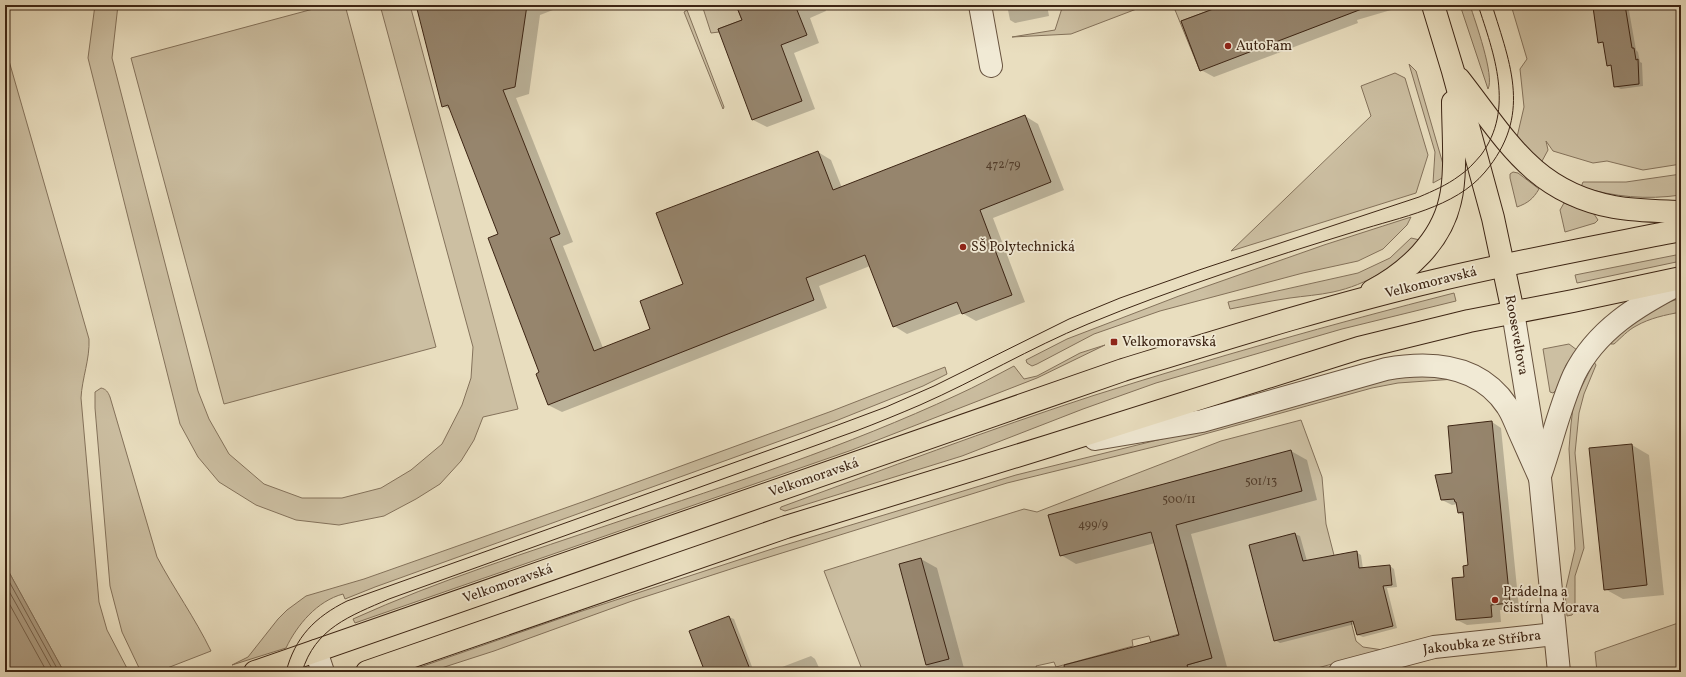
<svg xmlns="http://www.w3.org/2000/svg" width="1686" height="677" font-family="Vollkorn,serif">
  <style>
    .green { fill: #ccbfa2; stroke: #84725b }
    .water { fill: #af9f85; stroke: #816e58 }
    .shadow { fill: #0003 }
    .lines { fill: none; stroke-linecap: round; stroke-linejoin: round }
    .shore { stroke: #76624c; stroke-width: 1 }
    .building { fill: #96856d; stroke: #3d2514 }
    .minor-casing { stroke: #68533f; stroke-width: 24 }
    .major-casing { stroke: #3d2514; stroke-width: 24 }
    .minor { stroke: #f1ead5; stroke-width: 22 }
    .major { stroke: #e9debf; stroke-width: 22 }
    .tram { stroke: #3d2514; stroke-width: 1 }
    .poi-dot { fill: #8f2418; stroke: #f1ead5; stroke-width: 1.5 }
    .labels { text-anchor: middle; dominant-baseline: central; stroke-width: 3.5; stroke-linejoin: round; paint-order: stroke }
    .number-label { font-size: 12px; fill: #533d2a }
    .poi-label { font-size: 14px; fill: #3d2514; stroke: #f1ead5; text-anchor: start }
    .street-label { font-size: 14px; fill: #3d2514; stroke: #f1ead5 }
  </style>
  <rect width="100%" height="100%" fill="#e9debf"/>
  <filter id="stains"><feTurbulence type="fractalNoise" baseFrequency=".005" numOctaves="4"/><feColorMatrix values="0 0 0 0 .2 0 0 0 0 .09 0 0 0 0 .02 0 0 0 .5 -.17"/></filter>
  <radialGradient id="worn" r=".72"><stop offset=".6" stop-color="#630" stop-opacity="0"/><stop offset="1" stop-color="#630" stop-opacity=".3"/></radialGradient>
  <g class="green">
    <polygon points="95,5 118,5 112,58 198,391 209,419 229,454 264,484 302,498 342,498 381,488 411,470 442,444 462,405 471,378 473,347 380,5 410,5 518,409 483,417 474,440 461,461 440,484 416,499 384,516 339,525 296,520 256,505 219,482 198,457 180,424 88,58"/>
    <polygon points="328,5 345,5 436,347 224,404 131,58"/>
    <polygon points="702,5 736,5 742,20 718,29 719,32 711,33"/>
    <polygon points="1063,5 1147,5 1071,34 1012,37 1055,30"/>
    <polygon points="1173,5 1224,5 1181,21 1200,71"/>
    <path d="M1460 5H1470C1475 21 1495 76 1488 89Z"/>
    <polygon points="1511,5 1681,5 1681,164 1643,170 1607,161 1593,163 1553,151 1546,141 1548,150 1541,163 1517,137 1524,107 1520,69 1527,59"/>
    <polygon points="687,10 724,107 723,109 684,12"/>
    <path d="M5 47 89 339C90 359 82 378 81 398L99 602 107 630 129 672H64L5 565Z"/>
    <polygon points="1409,64 1416,71 1443,164 1444,177 1433,183 1435,152"/>
    <polygon points="1395,73 1405,78 1428,155 1416,193 1231,251 1371,116 1361,86"/>
    <path d="M1513 172 1518 173 1539 189C1533 199 1528 203 1517 207L1510 178V174Z"/>
    <path d="M1681 174V195C1646 200 1615 197 1581 187L1583 182H1626Z"/>
    <polygon points="1564,203 1594,214 1598,220 1595,223 1565,232 1560,210"/>
    <polygon points="1411,217 1407,225 1383,249 1358,261 1303,273 1160,311 1094,334 1037,364 1032,366 1027,363 1026,360 1067,339 1179,296 1324,245"/>
    <path d="M1411 238 1420 240C1398 266 1366 285 1333 292 1319 295 1304 296 1290 298 1270 301 1250 305 1230 309L1228 302 1358 273 1390 258Z"/>
    <polygon points="1681,254 1681,261 1577,283 1575,275"/>
    <path d="M1454 293 1456 301 1342 329 1156 383 1083 409 962 456 785 511 780 509 781 507C885 469 988 430 1092 396 1212 358 1332 324 1454 293Z"/>
    <path d="M1681 298V312C1665 315 1650 318 1636 326 1628 330 1621 338 1614 344H1611V341C1629 322 1656 305 1681 298Z"/>
    <polygon points="1569,344 1577,350 1566,365 1556,390 1553,393 1550,392 1543,349"/>
    <path d="M1105 345 1037 378 852 450 355 623 353 619C439 580 529 552 617 522 732 484 847 446 957 395 977 386 995 376 1014 366L1024 379 1037 376 1080 353Z"/>
    <polygon points="1594,362 1596,365 1584,394 1579,413 1575,453 1584,548 1575,576 1575,611 1572,615 1567,616 1565,592 1575,549 1569,449 1571,424 1573,408 1578,394"/>
    <path d="M945 367 947 374 923 386 838 420 375 587 345 599 343 594C317 601 297 625 286 648L232 665 248 657 278 619 287 610 306 596 364 579 585 501 832 411Z"/>
    <polygon points="1421,374 1455,379 1398,383 1372,388 1194,437 1007,483 737,567 632,601 494,651 429,672 406,672 573,614 775,548 1016,475 1194,431 1385,379"/>
    <path d="M101 388C106 389 108 392 110 397L157 557C174 589 195 618 211 651L157 672H141L122 632 110 586 95 408V392Z"/>
    <polygon points="1301,420 1322,477 1326,524 1356,641 1363,647 1383,650 1303,672 1189,672 1187,665 1211,658 1186,560 1161,567 1179,634 1151,642 1149,636 1132,640 1133,646 1056,667 1054,662 1036,666 1038,672 863,672 824,571 1024,509 1037,512 1221,441"/>
    <polygon points="1681,622 1681,672 1597,672 1595,652"/>
  </g>
  <polygon class="water" points="5,565 64,672 5,672"/>
  <g class="shadow">
    <polygon points="417,5 566,5 540,15 529,94 516,98 573,242 563,246 603,348 652,329 685,285 818,152 831,160 842,188 1025,116 1038,124 1064,190 993,218 1025,302 976,321 962,313 907,334 894,326 870,266 819,286 827,308 562,412 548,405 500,234 451,110 443,106"/>
    <polygon points="737,5 824,5 826,11 810,18 819,43 794,53 815,109 767,127 753,120 719,30 743,20"/>
    <polygon points="1007,5 1047,5 1049,16 1015,23 1010,20"/>
    <polygon points="1227,5 1389,5 1391,10 1357,20 1358,23 1214,77 1201,70"/>
    <polygon points="1603,5 1628,5 1636,50 1638,52 1640,62 1642,63 1643,86 1621,89 1616,87"/>
    <polygon points="1677,5 1681,5 1681,33"/>
    <polygon points="1492,422 1501,428 1519,608 1500,610 1501,622 1467,625 1457,620 1469,566 1464,516 1459,513 1458,504 1452,505 1442,500 1453,473"/>
    <polygon points="1632,445 1649,455 1664,595 1623,599 1605,589"/>
    <polygon points="1291,451 1307,460 1317,500 1191,534 1227,667 1209,672 1044,672 1180,635 1155,543 1076,564 1061,555"/>
    <polygon points="1295,534 1300,536 1307,561 1356,552 1361,555 1363,569 1390,566 1394,569 1397,587 1387,588 1397,628 1363,637 1358,635 1355,624 1280,643 1275,640"/>
    <polygon points="921,559 937,568 965,672 929,672 900,564"/>
    <polygon points="729,617 734,619 754,672 707,672"/>
    <polygon points="811,656 815,659 821,672 769,672"/>
  </g>
  <g class="lines">
    <g class="shore">
      <polyline points="5,574 59,672"/>
      <polyline points="5,584 54,672"/>
      <polyline points="5,596 47,672"/>
    </g>
  </g>
  <g class="building">
    <polygon points="416,5 527,5 515,87 503,90 560,234 550,238 594,351 650,329 640,301 683,284 656,213 818,151 833,190 1025,115 1051,182 980,210 1012,295 962,314 957,302 893,327 865,255 806,278 814,300 548,405 536,374 539,372 488,238 498,234 448,105 442,107"/>
    <polygon points="736,5 795,5 807,35 781,45 802,101 752,120 718,29 742,20"/>
    <polygon points="1224,5 1367,5 1367,7 1200,71 1181,21"/>
    <polygon points="1606,5 1625,5 1632,48 1634,48 1636,60 1638,59 1639,84 1614,87 1611,65 1607,66 1603,42 1598,43 1593,7"/>
    <polygon points="1492,421 1510,603 1491,605 1492,617 1456,620 1452,578 1464,577 1463,566 1468,565 1463,512 1458,513 1456,502 1455,502 1454,499 1441,500 1435,475 1452,473 1448,426"/>
    <polygon points="1632,444 1647,585 1604,590 1589,448"/>
    <polygon points="1291,450 1302,491 1176,525 1212,658 1187,665 1189,672 1065,672 1064,665 1179,635 1151,532 1060,556 1048,515"/>
    <polygon points="1295,533 1303,561 1357,551 1359,568 1390,565 1392,585 1383,586 1393,626 1357,635 1353,621 1274,641 1249,545"/>
    <polygon points="921,558 949,659 926,665 899,564"/>
    <polygon points="729,616 751,672 705,672 689,631"/>
  </g>
  <g class="lines">
    <defs>
      <g id="minor">
        <polyline points="980,5 991,66"/>
        <polyline points="1513,312 1540,478 1559,672"/>
        <path d="M1095 439 1202 421 1386 369C1431 361 1479 364 1507 406 1512 413 1515 422 1519 431 1526 447 1533 462 1540 478"/>
        <path d="M1541 473C1552 441 1560 406 1574 375 1596 330 1638 305 1681 283"/>
        <polyline points="316,651 323,672"/>
        <polyline points="1340,672 1434,647 1555,634"/>
      </g>
      <g id="major">
        <polyline points="1433,5 1453,71 1493,218 1513,312"/>
        <path d="M1459 79C1506 139 1533 192 1614 207 1636 211 1659 211 1681 212"/>
        <path d="M1372 291C1408 272 1441 241 1450 201 1457 174 1453 131 1453 102"/>
        <path d="M255 672 1123 370C1227 338 1332 305 1438 280 1518 261 1600 246 1681 230"/>
        <polyline points="367,672 786,527 1049,446 1359,348 1469,321 1573,301 1681,278"/>
      </g>
    </defs>
    <use href="#minor" class="minor-casing"/>
    <use href="#major" class="major-casing"/>
    <use href="#minor" class="minor"/>
    <use href="#major" class="major"/>
    <g class="tram">
      <path d="M286 672C295 637 315 617 347 601L803 438 886 407 934 386 1069 319 1120 298 1199 270 1419 197C1433 191 1447 185 1459 176 1468 170 1474 163 1481 155 1515 109 1494 54 1478 5"/>
      <path d="M302 672C315 628 350 616 389 599L856 431C877 423 899 414 920 405 977 380 1030 348 1088 324 1175 288 1266 259 1357 231 1400 217 1455 208 1485 172 1532 116 1511 66 1492 5"/>
    </g>
  </g>
  <g class="poi-dot">
    <circle cx="1228" cy="46" r="4"/>
    <circle cx="963" cy="247" r="4"/>
    <rect x="1110" y="338" width="8" height="8" rx="2"/>
    <circle cx="1495" cy="600" r="4"/>
  </g>
  <g class="labels">
    <g class="number-label">
      <text x="1003" y="165">472/79</text>
      <text x="1261" y="482">501/13</text>
      <text x="1179" y="500">500/11</text>
      <text x="1093" y="525">499/9</text>
    </g>
    <g class="poi-label">
      <text x="1236" y="46">AutoFam</text>
      <text x="971" y="247">SŠ Polytechnická</text>
      <text x="1122" y="342">Velkomoravská</text>
      <text x="1503" y="592">Prádelna a<tspan x="1503" dy="16">čistírna Morava</tspan></text>
    </g>
    <g class="street-label">
      <text transform="translate(1431 283) rotate(-14)">Velkomoravská</text>
      <text transform="translate(1516 335) rotate(80)">Rooseveltova</text>
      <text transform="translate(814 478) rotate(-19)">Velkomoravská</text>
      <text transform="translate(508 584) rotate(-19)">Velkomoravská</text>
      <text transform="translate(1482 643) rotate(-7)">Jakoubka ze Stříbra</text>
    </g>
  </g>
  <rect width="1686" height="677" fill="none" stroke="#e9debf" stroke-width="20"/>
  <rect x="6" y="6" width="1674" height="665" fill="none" stroke="#3d2514" stroke-width="2"/>
  <rect x="10" y="10" width="1666" height="657" fill="none" stroke="#3d2514"/>
  <rect width="100%" height="100%" filter="url(#stains)"/>
  <rect width="100%" height="100%" fill="url(#worn)"/>
</svg>
